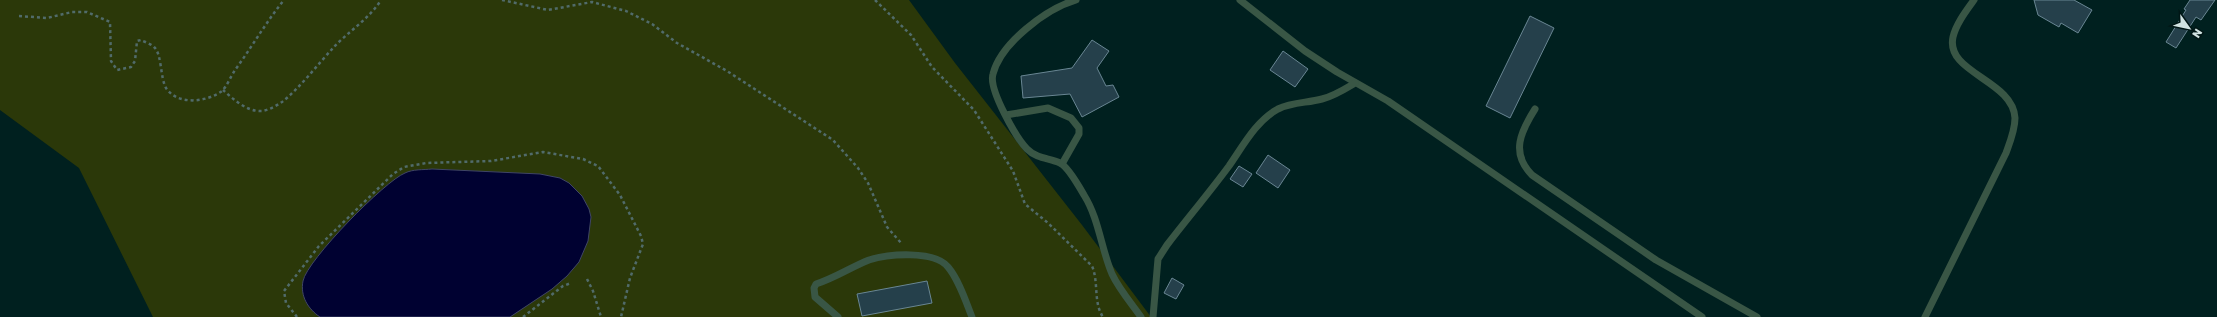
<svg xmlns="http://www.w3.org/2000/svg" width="2217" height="317" font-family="'Golos Text',sans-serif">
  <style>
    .green { fill: #2b3809 }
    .water { fill: #000131; stroke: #3f4566 }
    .building { fill: #25404b; stroke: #698693 }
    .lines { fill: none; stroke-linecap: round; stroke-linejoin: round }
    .path { stroke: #516b6a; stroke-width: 2.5; stroke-dasharray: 3 3; stroke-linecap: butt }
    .lane { stroke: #395645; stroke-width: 7 }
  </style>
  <rect width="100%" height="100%" fill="#00201f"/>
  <polygon class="green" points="0,0 909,0 955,63 1082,225 1151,317 153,317 79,168 0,110"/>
  <path class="water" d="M432 169 540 174 560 178 569 183 582 196 589 209 591 217 588 241 579 262 567 276 552 289 510 317H320C308 309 300 296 303 281 307 260 385 181 405 173 413 169 423 170 432 169Z"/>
  <g class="building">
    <polygon points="2034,0 2074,0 2092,10 2078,33 2061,23 2059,27 2038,15"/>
    <polygon points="2190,0 2215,0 2201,20 2196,17 2176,48 2166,42 2186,10 2184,9"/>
    <polygon points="1530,16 1554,28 1510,118 1486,106"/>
    <polygon points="1092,40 1109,51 1097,68 1106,86 1113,85 1119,97 1082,117 1070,94 1023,98 1021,76 1072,68"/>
    <polygon points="1283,51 1308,69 1295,87 1270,70"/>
    <polygon points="1268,155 1290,170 1278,188 1256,173"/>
    <polygon points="1239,166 1252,174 1243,187 1230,179"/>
    <polygon points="1172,278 1184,285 1176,299 1164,293"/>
    <polygon points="927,281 932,303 862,316 857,294"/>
  </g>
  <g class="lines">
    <g class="path">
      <polyline points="502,0 548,10 592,2 626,11 652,24 677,43 727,71 833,140 858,168 868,183 887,227 902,244"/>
      <path d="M875 0 911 35 932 67 974 110 1013 171 1025 204 1048 223 1092 266C1099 282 1093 302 1103 317"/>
      <path d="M19 16 47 18 72 12H87L110 22 111 61 117 70 131 67 135 61 137 41 141 40C145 42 151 44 154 47 162 54 160 77 166 88 178 106 207 102 222 91 227 86 231 76 235 70 252 47 266 22 284 0"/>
      <path d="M223 90C233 99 247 112 262 111 269 110 276 106 282 102 299 89 318 64 334 47 349 31 369 19 381 0"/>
      <polyline points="587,279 593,291 601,317"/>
      <polyline points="297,317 286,303 284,291 319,246 393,174 404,167 426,163 491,161 543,152 583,159 598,166 620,195 641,236 643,244 630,278 621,317"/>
      <polyline points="523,317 563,286 571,283"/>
    </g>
    <g class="lane">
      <path d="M1076 0C1046 9 1001 43 993 74 988 89 1017 139 1027 149 1037 159 1049 158 1060 163 1067 166 1080 188 1084 195 1099 219 1101 248 1112 274 1119 289 1131 303 1141 317"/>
      <polyline points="1240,0 1305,51 1337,72 1388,101 1702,317"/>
      <path d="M1535 109C1521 131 1510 153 1532 175L1656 260 1757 317"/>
      <polyline points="1006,115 1048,108 1071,118 1079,128 1079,134 1062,164"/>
      <path d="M838 317 815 297 814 288 816 284C835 278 851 267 869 260 888 254 934 250 948 267 959 280 966 302 972 317"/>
      <path d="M1153 317 1158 259 1167 245C1187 219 1209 193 1229 166 1243 146 1256 121 1278 109 1292 102 1307 103 1322 99 1334 96 1345 89 1355 83"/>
      <path d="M1925 317 2006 153C2010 142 2015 130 2015 118 2013 80 1945 73 1953 37 1956 24 1966 11 1974 0"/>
    </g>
  </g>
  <g transform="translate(2189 28) rotate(123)" stroke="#001615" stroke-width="3" paint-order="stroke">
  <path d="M0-3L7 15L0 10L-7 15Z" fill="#d1e3e2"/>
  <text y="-6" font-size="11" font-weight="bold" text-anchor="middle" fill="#d1e3e2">N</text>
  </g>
</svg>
